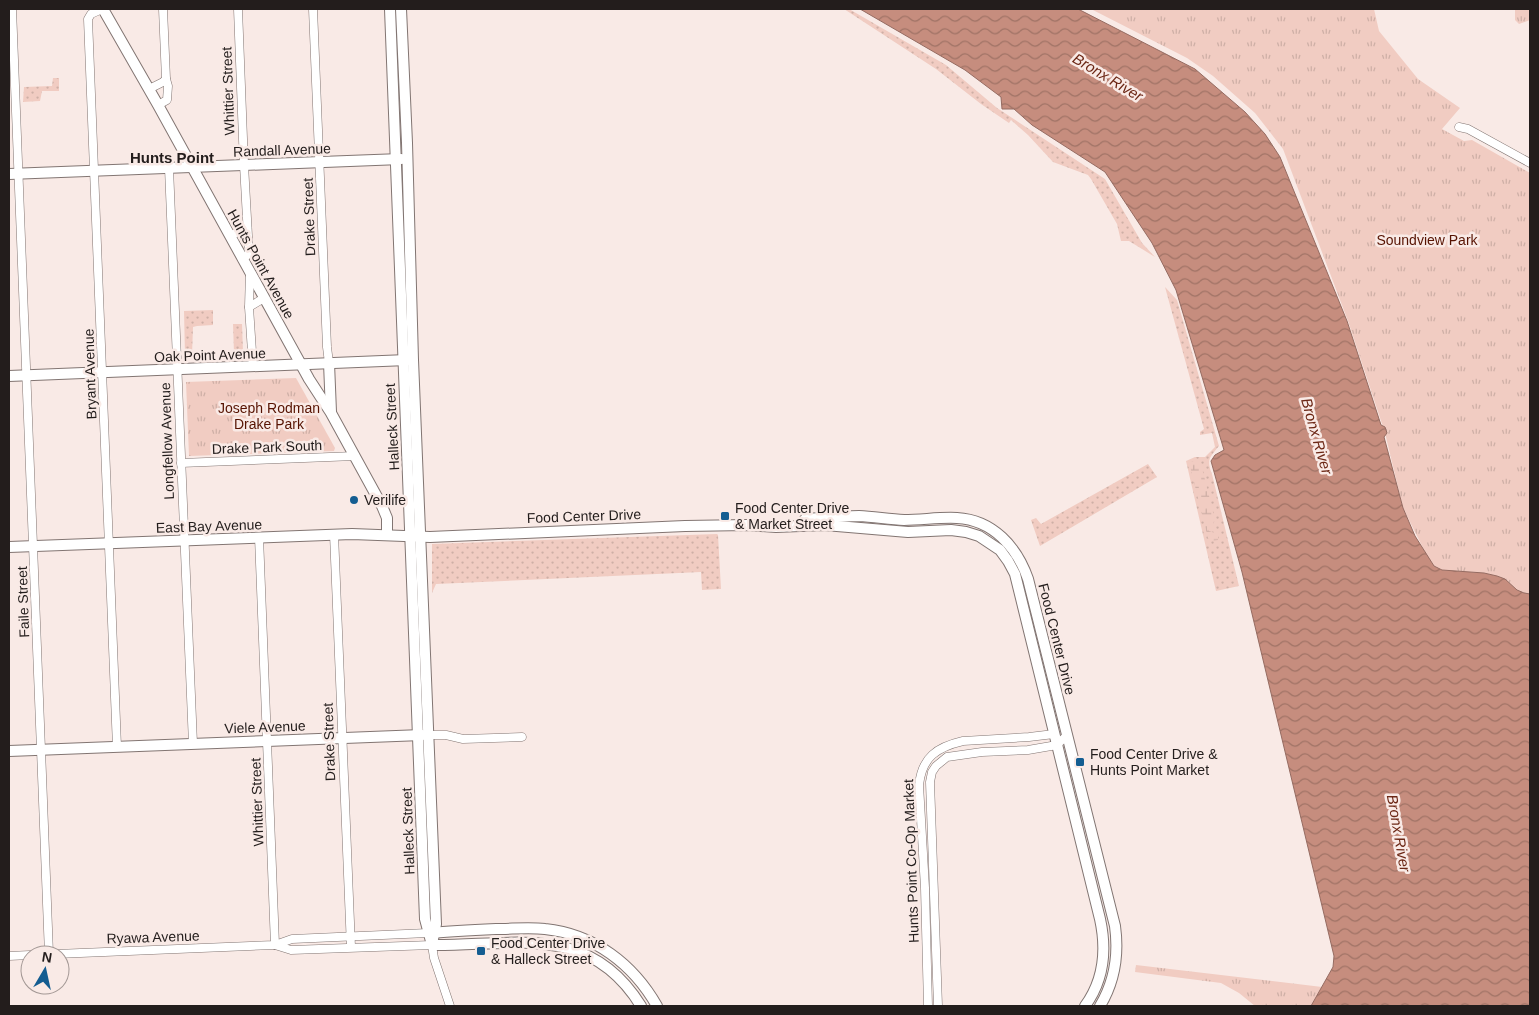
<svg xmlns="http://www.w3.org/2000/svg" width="1539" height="1015" font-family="Helvetica,sans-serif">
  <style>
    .grass { fill: url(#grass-dots) }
    .wetland { fill: url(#wetland-marsh) }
    .park { fill: url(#park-tufts) }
    .water { fill: url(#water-waves); stroke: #956b61 }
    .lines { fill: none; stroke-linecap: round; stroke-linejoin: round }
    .street-casing { stroke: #827572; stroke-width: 9 }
    .secondary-casing { stroke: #827572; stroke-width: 12 }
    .street { stroke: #fff; stroke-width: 8 }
    .secondary { stroke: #fff; stroke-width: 10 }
    .poi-dot { fill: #145d91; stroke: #f9eae6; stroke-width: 2 }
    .labels { text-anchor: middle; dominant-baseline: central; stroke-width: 5; stroke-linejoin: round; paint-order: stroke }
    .street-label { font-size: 14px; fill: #231d1c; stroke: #f9eae6 }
    .park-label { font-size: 14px; fill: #571302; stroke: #f9eae6 }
    .poi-label { font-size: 14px; fill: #231d1c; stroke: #f9eae6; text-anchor: start }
    .water-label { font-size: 15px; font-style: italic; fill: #6c2715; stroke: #f9eae6 }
    .neighbourhood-label { font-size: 15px; font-weight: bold; fill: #231d1c; stroke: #f9eae6 }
  </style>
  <defs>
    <pattern id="grass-dots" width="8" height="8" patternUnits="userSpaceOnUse" patternTransform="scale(1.25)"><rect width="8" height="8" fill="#f1ccc2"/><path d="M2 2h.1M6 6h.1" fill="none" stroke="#ceafa6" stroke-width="1.8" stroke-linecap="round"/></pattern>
    <pattern id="wetland-marsh" width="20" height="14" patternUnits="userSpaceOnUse" patternTransform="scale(1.25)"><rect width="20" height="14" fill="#f1ccc2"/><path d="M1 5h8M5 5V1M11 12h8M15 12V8" fill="none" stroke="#ceafa6"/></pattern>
    <pattern id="park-tufts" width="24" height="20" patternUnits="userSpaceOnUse" patternTransform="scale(1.25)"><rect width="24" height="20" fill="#f1ccc2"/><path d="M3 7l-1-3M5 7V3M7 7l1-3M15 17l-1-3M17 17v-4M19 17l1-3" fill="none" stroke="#ceafa6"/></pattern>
    <pattern id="water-waves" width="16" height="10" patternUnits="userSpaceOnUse" patternTransform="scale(1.25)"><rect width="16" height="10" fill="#c68d7e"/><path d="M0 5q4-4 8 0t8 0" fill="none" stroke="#a07366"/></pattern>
  </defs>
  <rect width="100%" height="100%" fill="#f9eae6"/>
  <g class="grass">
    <polygon points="844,9 849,9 946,65 997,108 1105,179 1142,243 1155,257 1129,241 1121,241 1117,224 1091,179 1088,175 1053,162 1028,135 1011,120 1009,123 981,104 936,69"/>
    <polygon points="53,78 59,78 59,91 42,91 40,101 23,102 24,87 52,86"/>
    <path d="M1165 287 1177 300 1219 446C1210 457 1206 459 1212 474L1239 586 1216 591 1186 461 1195 457H1205L1215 447 1212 433 1200 435V432L1204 429Z"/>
    <polygon points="213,310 213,325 197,326 193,327 192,355 185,355 184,311"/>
    <polygon points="233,324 242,324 243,352 234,353"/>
    <polygon points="1148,464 1157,477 1040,546 1031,520 1036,518 1041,524"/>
    <polygon points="717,534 718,535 721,589 702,590 701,572 436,584 432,593 432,544"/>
  </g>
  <polygon class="wetland" points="1195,461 1201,464 1215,520 1212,527 1209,528 1209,531 1218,534 1218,540 1212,541 1208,538 1189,462"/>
  <g class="park">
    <polygon points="1091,9 1374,9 1379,31 1418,79 1460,108 1442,129 1464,141 1472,140 1530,173 1530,594 1524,593 1517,590 1505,579 1497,576 1484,573 1442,570 1434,566 1428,558 1403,508 1385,433 1348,321 1283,149 1255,113 1213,76 1187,58"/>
    <polygon points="1515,9 1530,9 1530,20 1519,24 1515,20"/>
    <polygon points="296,378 335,448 334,451 189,456 186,382"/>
    <polygon points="1136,965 1314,986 1322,987 1311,1006 1255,1006 1239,993 1221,983 1135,972"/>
  </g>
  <polygon class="water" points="860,9 1078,9 1195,69 1245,112 1265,134 1280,157 1347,321 1381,425 1385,427 1387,433 1384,437 1403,508 1415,536 1434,566 1442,570 1484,573 1497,576 1505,579 1517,590 1524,593 1530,594 1530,1006 1311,1006 1333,967 1334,956 1242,572 1211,461 1215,455 1224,450 1176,290 1152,243 1105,172 1032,125 1014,109 1002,109 1001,97 965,70"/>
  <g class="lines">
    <defs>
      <g id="street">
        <polyline points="12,9 49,954"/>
        <polyline points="102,9 91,14 88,19 117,747"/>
        <polyline points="238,9 244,165 249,254 242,259"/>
        <polyline points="313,9 327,347 329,363"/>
        <polyline points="149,89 163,82 166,79"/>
        <polyline points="158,105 167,100 168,86 166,79 163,9"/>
        <polyline points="1459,127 1468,129 1530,163"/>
        <polyline points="169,168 193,744"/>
        <polyline points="230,236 247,227"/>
        <polyline points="250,272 249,307 253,367"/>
        <polyline points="249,307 264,298"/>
        <polyline points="181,463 355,456"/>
        <polyline points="334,534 351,947"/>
        <polyline points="259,537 275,945"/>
        <polyline points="429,735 446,735 463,739 522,737"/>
        <polyline points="275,945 291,950 432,945 434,958 450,1006"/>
        <polyline points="32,955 275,945 292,939 428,933"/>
        <polyline points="9,956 30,955"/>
        <path d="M928 1006 925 888 919 785C922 757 937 747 963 741L1029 737 1054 734"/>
        <polyline points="938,1006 930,782 932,772 936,766 947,757 982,752 1028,750 1057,745 1067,735"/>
      </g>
      <g id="secondary">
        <polyline points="103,9 158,105 309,379 331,413 382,506 387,518 387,535"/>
        <polyline points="390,9 425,919 432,945"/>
        <polyline points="401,9 407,143 413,360 436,924 432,944"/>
        <polyline points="9,174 401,159"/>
        <polyline points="329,363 331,412"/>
        <polyline points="9,376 407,360"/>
        <path d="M805 519C823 518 841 516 859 516 874 517 889 519 904 520 922 520 940 517 957 518 993 520 1017 547 1028 579L1115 926C1119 955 1115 981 1100 1006"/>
        <path d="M9 547 352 534 430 537 685 526 747 525 776 527 825 525 908 532 951 530 966 532 979 536 1000 550 1008 561 1015 574 1100 919C1107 951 1104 980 1085 1006"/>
        <polyline points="9,751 422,735"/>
        <path d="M431 933C452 931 474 930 496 929 512 929 529 927 545 929 594 934 633 964 657 1006"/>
        <path d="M432 945C514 946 589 922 641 1006"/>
      </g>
    </defs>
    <use href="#street" class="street-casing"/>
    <use href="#secondary" class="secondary-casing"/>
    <use href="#street" class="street"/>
    <use href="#secondary" class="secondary"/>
  </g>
  <g class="poi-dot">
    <circle cx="354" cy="500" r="5"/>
    <rect x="720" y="511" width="10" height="10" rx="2.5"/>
    <rect x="1075" y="757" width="10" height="10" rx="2.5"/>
    <rect x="476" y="946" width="10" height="10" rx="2.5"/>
  </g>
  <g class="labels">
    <g class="street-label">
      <text transform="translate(228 91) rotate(-92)">Whittier Street</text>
      <text transform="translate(282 150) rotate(-2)">Randall Avenue</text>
      <text transform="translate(309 217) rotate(-92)">Drake Street</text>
      <text transform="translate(261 264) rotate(61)">Hunts Point Avenue</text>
      <text transform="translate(210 355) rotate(-2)">Oak Point Avenue</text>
      <text transform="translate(90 374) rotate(-92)">Bryant Avenue</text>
      <text transform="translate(392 427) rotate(-93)">Halleck Street</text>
      <text transform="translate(167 441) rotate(-92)">Longfellow Avenue</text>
      <text transform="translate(267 447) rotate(-2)">Drake Park South</text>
      <text transform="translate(584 516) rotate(-2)">Food Center Drive</text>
      <text transform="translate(209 526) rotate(-2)">East Bay Avenue</text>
      <text transform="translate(23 602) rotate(-92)">Faile Street</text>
      <text transform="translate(1057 639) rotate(76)">Food Center Drive</text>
      <text transform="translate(265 727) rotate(-2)">Viele Avenue</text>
      <text transform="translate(329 742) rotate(-92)">Drake Street</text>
      <text transform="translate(257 802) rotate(-92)">Whittier Street</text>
      <text transform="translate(408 831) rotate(-92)">Halleck Street</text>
      <text transform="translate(911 861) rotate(-92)">Hunts Point Co-Op Market</text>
      <text transform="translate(153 937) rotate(-2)">Ryawa Avenue</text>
    </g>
    <g class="park-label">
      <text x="1427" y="240">Soundview Park</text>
      <text x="269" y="408">Joseph Rodman<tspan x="269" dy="16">Drake Park</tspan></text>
    </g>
    <g class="poi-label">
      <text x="364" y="500">Verilife</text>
      <text x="735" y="508">Food Center Drive<tspan x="735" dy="16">&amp; Market Street</tspan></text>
      <text x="1090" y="754">Food Center Drive &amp;<tspan x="1090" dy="16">Hunts Point Market</tspan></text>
      <text x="491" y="943">Food Center Drive<tspan x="491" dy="16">&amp; Halleck Street</tspan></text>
    </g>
    <g class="water-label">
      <text transform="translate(1108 77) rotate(31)">Bronx River</text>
      <text transform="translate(1317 436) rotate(74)">Bronx River</text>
      <text transform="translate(1399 833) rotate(80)">Bronx River</text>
    </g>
    <g class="neighbourhood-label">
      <text x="172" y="157">Hunts Point</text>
    </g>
  </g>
  <rect width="1539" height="1015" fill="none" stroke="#231d1c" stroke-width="20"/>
  <g transform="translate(45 970) rotate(9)"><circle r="24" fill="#f9eae6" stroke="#a39895"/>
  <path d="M0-4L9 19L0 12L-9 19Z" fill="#145d91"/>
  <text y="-8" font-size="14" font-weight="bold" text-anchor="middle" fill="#231d1c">N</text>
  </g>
</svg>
